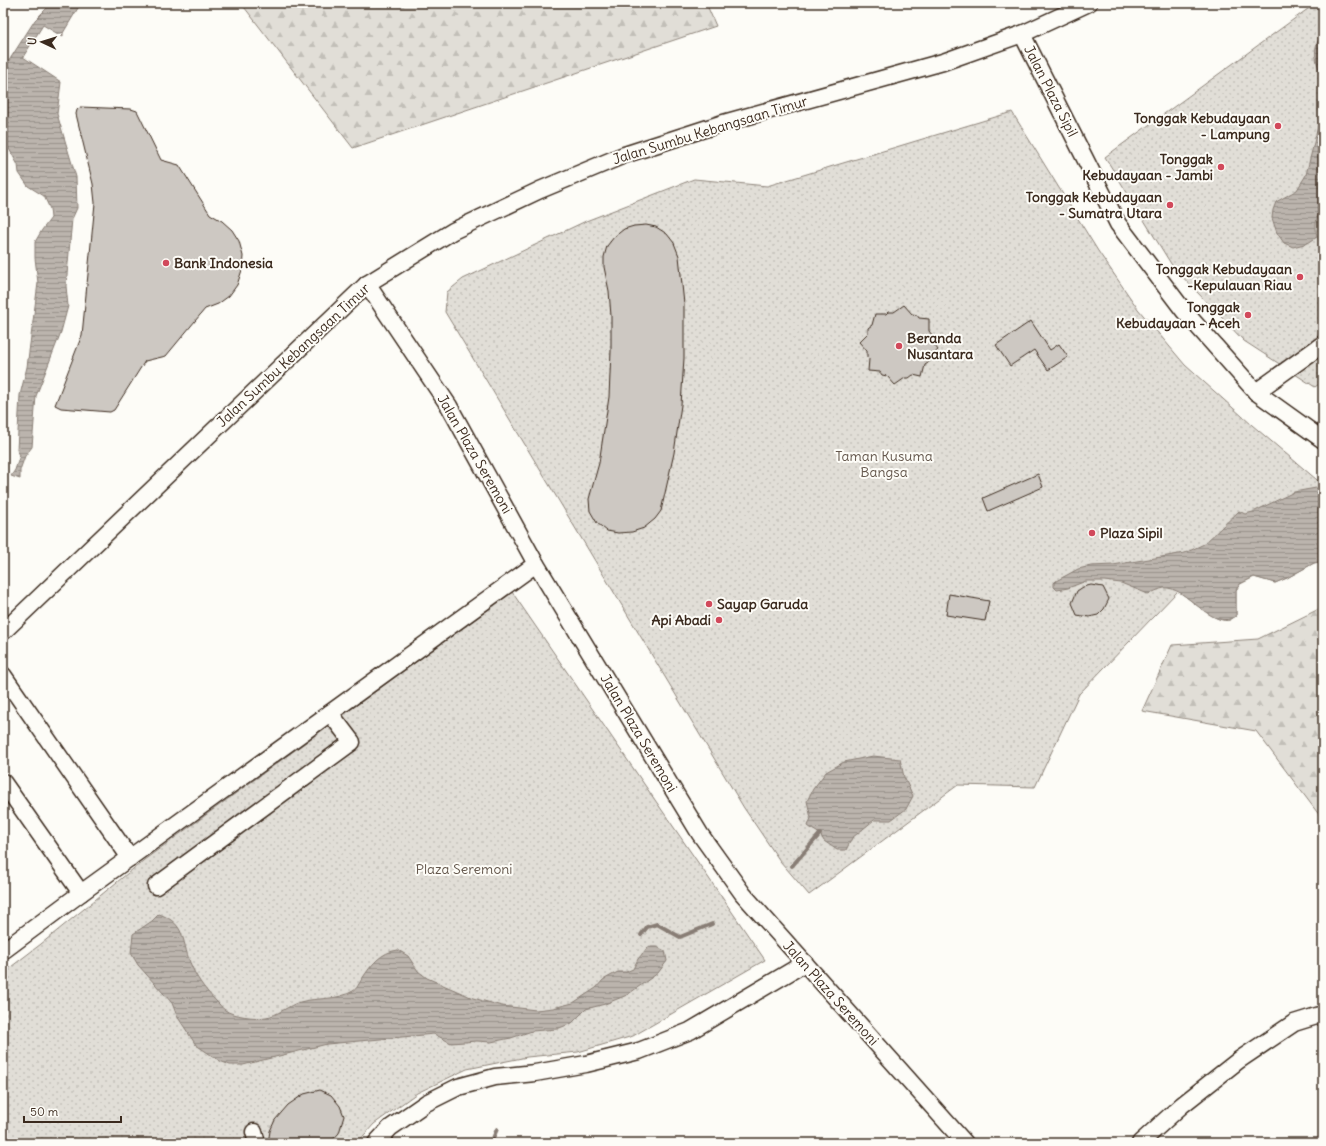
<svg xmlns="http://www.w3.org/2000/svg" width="1326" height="1146" font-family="Delius,sans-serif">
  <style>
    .forest { fill: url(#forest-firs); stroke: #8e847a }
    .park { fill: url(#park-dots); stroke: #8e847a }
    .water { fill: url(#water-rules); stroke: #887d74 }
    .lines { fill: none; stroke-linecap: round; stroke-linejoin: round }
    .stream { stroke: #887d74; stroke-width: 4 }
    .building { fill: #cdc8c2; stroke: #3b2a1e }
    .minor-casing { stroke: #3b2a1e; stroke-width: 19 }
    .minor { stroke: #fdfcf7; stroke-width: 16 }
    .poi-dot { fill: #d1495b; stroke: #fdfcf7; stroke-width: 1.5 }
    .labels { text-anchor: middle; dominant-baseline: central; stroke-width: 4; stroke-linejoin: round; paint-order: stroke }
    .street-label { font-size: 14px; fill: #3b2a1e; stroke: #fdfcf7 }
    .poi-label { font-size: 14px; font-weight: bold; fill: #3b2a1e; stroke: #fdfcf7; text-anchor: end }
    .park-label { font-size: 14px; fill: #64574c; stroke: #fdfcf7 }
  </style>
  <defs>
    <pattern id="forest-firs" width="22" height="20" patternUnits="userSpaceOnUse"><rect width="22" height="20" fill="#e1ded7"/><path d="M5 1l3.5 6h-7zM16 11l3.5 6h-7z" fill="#c2bfb8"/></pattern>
    <pattern id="park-dots" width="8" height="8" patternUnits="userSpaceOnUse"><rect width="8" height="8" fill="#e1ded7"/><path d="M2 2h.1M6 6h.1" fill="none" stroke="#c2bfb8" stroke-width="1.8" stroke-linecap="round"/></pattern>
    <pattern id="water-rules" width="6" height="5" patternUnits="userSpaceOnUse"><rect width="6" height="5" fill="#bbb4ad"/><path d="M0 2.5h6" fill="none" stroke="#99938c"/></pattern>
  </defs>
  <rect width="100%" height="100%" fill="#fdfcf7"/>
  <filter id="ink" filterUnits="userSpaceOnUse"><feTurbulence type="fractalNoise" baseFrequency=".025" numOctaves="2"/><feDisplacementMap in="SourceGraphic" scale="8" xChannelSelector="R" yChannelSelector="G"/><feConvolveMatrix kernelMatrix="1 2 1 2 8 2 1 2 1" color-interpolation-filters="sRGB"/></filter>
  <g filter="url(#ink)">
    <g class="forest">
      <polygon points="241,3 706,3 716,26 353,148"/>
      <polygon points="1323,607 1323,820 1256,731 1142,711 1172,645 1258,639"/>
    </g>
    <g class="park">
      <polygon points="1316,3 1323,3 1323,381 1315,387 1244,341 1173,267 1105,157"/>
      <path d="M1012 112 1098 251 1138 309 1185 365 1252 425 1323 485V561L1314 563 1287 578 1275 583 1254 577 1240 584 1236 590V616C1234 617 1232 619 1230 620 1217 625 1189 598 1178 591L1079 694 1035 787 958 785 809 895 780 861 744 808 445 312 447 292 463 279 586 221 694 179 767 186Z"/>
      <polygon points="512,592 765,960 633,1036 578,1052 527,1057 467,1069 417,1093 374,1124 357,1143 3,1143 3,973 41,944 144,860"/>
    </g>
    <g class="water">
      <polygon points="52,3 81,3 63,33 63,37 43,25 23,57 61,82 57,114 76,177 77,208 72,219 66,286 68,306 61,332 36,396 32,447 25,456 20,470 20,479 11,476 15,470 20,455 17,450 20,395 27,367 38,283 35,258 35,242 42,230 51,218 50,209 44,196 28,186 19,173 18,165 8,147 3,144 3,70 35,20"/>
      <path d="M1323 35V80C1318 66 1309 47 1323 35Z"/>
      <path d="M1323 106V208C1315 220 1315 223 1317 237L1308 243 1293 247 1284 243 1277 233 1272 218 1273 210 1276 202 1297 190 1306 175Z"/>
      <path d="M1316 488 1323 489V561L1314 563 1287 578 1275 583 1254 577 1240 584 1236 590V616C1213 632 1190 591 1168 588 1162 587 1154 592 1148 594L1121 583 1104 581H1086L1068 588 1057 590 1054 587V583L1056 581 1078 569 1091 566 1113 565 1185 553 1204 544 1239 511 1245 514 1253 512 1294 492Z"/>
      <polygon points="873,756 900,759 904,777 913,796 906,809 891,820 874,820 852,838 846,850 837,850 824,841 820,834 812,829 808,826 811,818 807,801 813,789 826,772 844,762"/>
      <path d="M159 914C188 924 181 944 192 967 198 981 208 993 219 1004 221 1006 223 1009 225 1010 232 1016 257 1019 266 1017 277 1016 289 1005 300 1002 317 997 337 1001 353 991 357 989 359 983 362 979 371 965 381 952 398 950L408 956 418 971 427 978 473 998 502 1006 536 1010 553 1008 573 1003 596 988 603 980 612 975 618 972H626L633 969 638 959 648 947H657L665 951 667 961 658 973 627 995 605 1004 586 1009 572 1023 557 1029 532 1031 511 1038 491 1042 477 1041 451 1043 434 1034 327 1044 243 1065H230L220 1061 196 1045 177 1016 172 1003 138 965 131 953 133 934 152 921Z"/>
    </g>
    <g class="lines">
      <g class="stream">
        <polyline points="792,866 820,834"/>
        <polyline points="641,935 647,927 657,924 680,937 712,924"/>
        <polyline points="491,1143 497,1129"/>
      </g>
    </g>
    <g class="building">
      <polygon points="80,107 131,109 137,111 161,160 179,165 210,214 222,221 232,230 239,241 243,256 242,270 237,285 229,296 218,304 205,309 166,356 145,361 114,410 110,412 61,408 55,405 82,335 95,203 93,184 76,114 77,110"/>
      <polygon points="646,225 656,227 667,234 674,243 679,256 684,304 684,358 681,405 674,453 661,511 655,519 644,528 632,532 618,533 607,531 597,523 590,511 589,499 599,463 609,397 611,351 611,316 609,291 604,267 604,257 607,246 614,237 624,229 634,226"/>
      <polygon points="904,305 912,314 917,315 919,318 929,319 929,331 932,335 931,340 938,350 929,358 928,363 925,365 922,377 913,375 909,378 905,378 895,385 887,376 882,375 880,372 868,371 869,359 867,357 867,351 859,342 868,333 868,328 872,325 875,314 886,314 888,312 894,312"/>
      <polygon points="1031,321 1050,350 1059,344 1068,357 1048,370 1034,350 1010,366 996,345"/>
      <polygon points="1038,474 1043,487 988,511 983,498"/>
      <polygon points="1091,585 1103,587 1109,599 1104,609 1098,615 1089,617 1077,615 1072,603 1077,591 1083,587"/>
      <polygon points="949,594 989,601 985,621 946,615"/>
      <polygon points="320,1090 331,1095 340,1106 344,1116 339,1133 330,1143 268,1143 270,1131 275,1120 288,1105 304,1094"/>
    </g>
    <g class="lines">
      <defs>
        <g id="minor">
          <polyline points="1022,34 1118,224 1184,311 1256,392 1323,440"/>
          <polyline points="367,284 449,406 536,564 700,834 743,894 965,1143"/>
          <polyline points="1256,392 1323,344"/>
          <polyline points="3,632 367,284 453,231 540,190 624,155 720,124 943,62 1022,34 1089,3"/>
          <polyline points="3,675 130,858"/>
          <polyline points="3,782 81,893"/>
          <polyline points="156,886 352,742 330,713"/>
          <polyline points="3,951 81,893 536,564"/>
          <polyline points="254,1132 257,1143"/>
          <polyline points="376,1143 390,1128 426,1103 458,1087 495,1077 535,1073 586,1064 639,1051 690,1031 805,963"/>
          <polyline points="1140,1143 1182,1105 1239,1060 1294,1023 1323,1014"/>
        </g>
      </defs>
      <use href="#minor" class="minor-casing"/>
      <use href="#minor" class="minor"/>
    </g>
  </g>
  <g class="poi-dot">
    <circle cx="1278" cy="126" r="4"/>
    <circle cx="1221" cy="167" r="4"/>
    <circle cx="1170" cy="205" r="4"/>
    <circle cx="166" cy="263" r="4"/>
    <circle cx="1300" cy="277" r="4"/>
    <circle cx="1248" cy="315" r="4"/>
    <circle cx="899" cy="346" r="4"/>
    <circle cx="1092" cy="533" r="4"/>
    <circle cx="709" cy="604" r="4"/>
    <circle cx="719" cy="620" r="4"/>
  </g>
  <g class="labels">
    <g class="street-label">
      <text transform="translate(1051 91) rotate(63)">Jalan Plaza Sipil</text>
      <text transform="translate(710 130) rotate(-17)">Jalan Sumbu Kebangsaan Timur</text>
      <text transform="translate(293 355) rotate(-43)">Jalan Sumbu Kebangsaan Timur</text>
      <text transform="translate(475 454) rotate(60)">Jalan Plaza Seremoni</text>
      <text transform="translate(639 733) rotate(59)">Jalan Plaza Seremoni</text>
      <text transform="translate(831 993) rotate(48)">Jalan Plaza Seremoni</text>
    </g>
    <g class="poi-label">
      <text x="1270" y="118">Tonggak Kebudayaan<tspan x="1270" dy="16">- Lampung</tspan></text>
      <text x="1213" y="159">Tonggak<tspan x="1213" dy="16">Kebudayaan - Jambi</tspan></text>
      <text x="1162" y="197">Tonggak Kebudayaan<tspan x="1162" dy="16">- Sumatra Utara</tspan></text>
      <text x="174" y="263" text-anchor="start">Bank Indonesia</text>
      <text x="1292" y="269">Tonggak Kebudayaan<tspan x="1292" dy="16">-Kepulauan Riau</tspan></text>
      <text x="1240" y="307">Tonggak<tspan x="1240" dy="16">Kebudayaan - Aceh</tspan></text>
      <text x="907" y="338" text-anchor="start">Beranda<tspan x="907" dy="16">Nusantara</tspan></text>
      <text x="1100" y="533" text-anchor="start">Plaza Sipil</text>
      <text x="717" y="604" text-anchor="start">Sayap Garuda</text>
      <text x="711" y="620">Api Abadi</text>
    </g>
    <g class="park-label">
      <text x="884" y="456">Taman Kusuma<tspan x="884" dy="16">Bangsa</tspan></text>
      <text x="464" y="869">Plaza Seremoni</text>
    </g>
  </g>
  <rect width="1326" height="1146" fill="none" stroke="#fdfcf7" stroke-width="16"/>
  <rect x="8" y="8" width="1310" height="1130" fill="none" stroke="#3b2a1e" stroke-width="1.5" filter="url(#ink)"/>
  <g transform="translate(42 42) rotate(274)" stroke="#fdfcf7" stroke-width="3" paint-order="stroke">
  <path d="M0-3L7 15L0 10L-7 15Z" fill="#3b2a1e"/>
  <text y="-6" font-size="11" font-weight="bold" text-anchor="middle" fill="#3b2a1e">U</text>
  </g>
  <path d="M24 1116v6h97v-6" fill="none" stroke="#3b2a1e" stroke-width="2"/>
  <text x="30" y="1116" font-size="12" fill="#3b2a1e" stroke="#fdfcf7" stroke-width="3" paint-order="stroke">50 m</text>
</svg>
